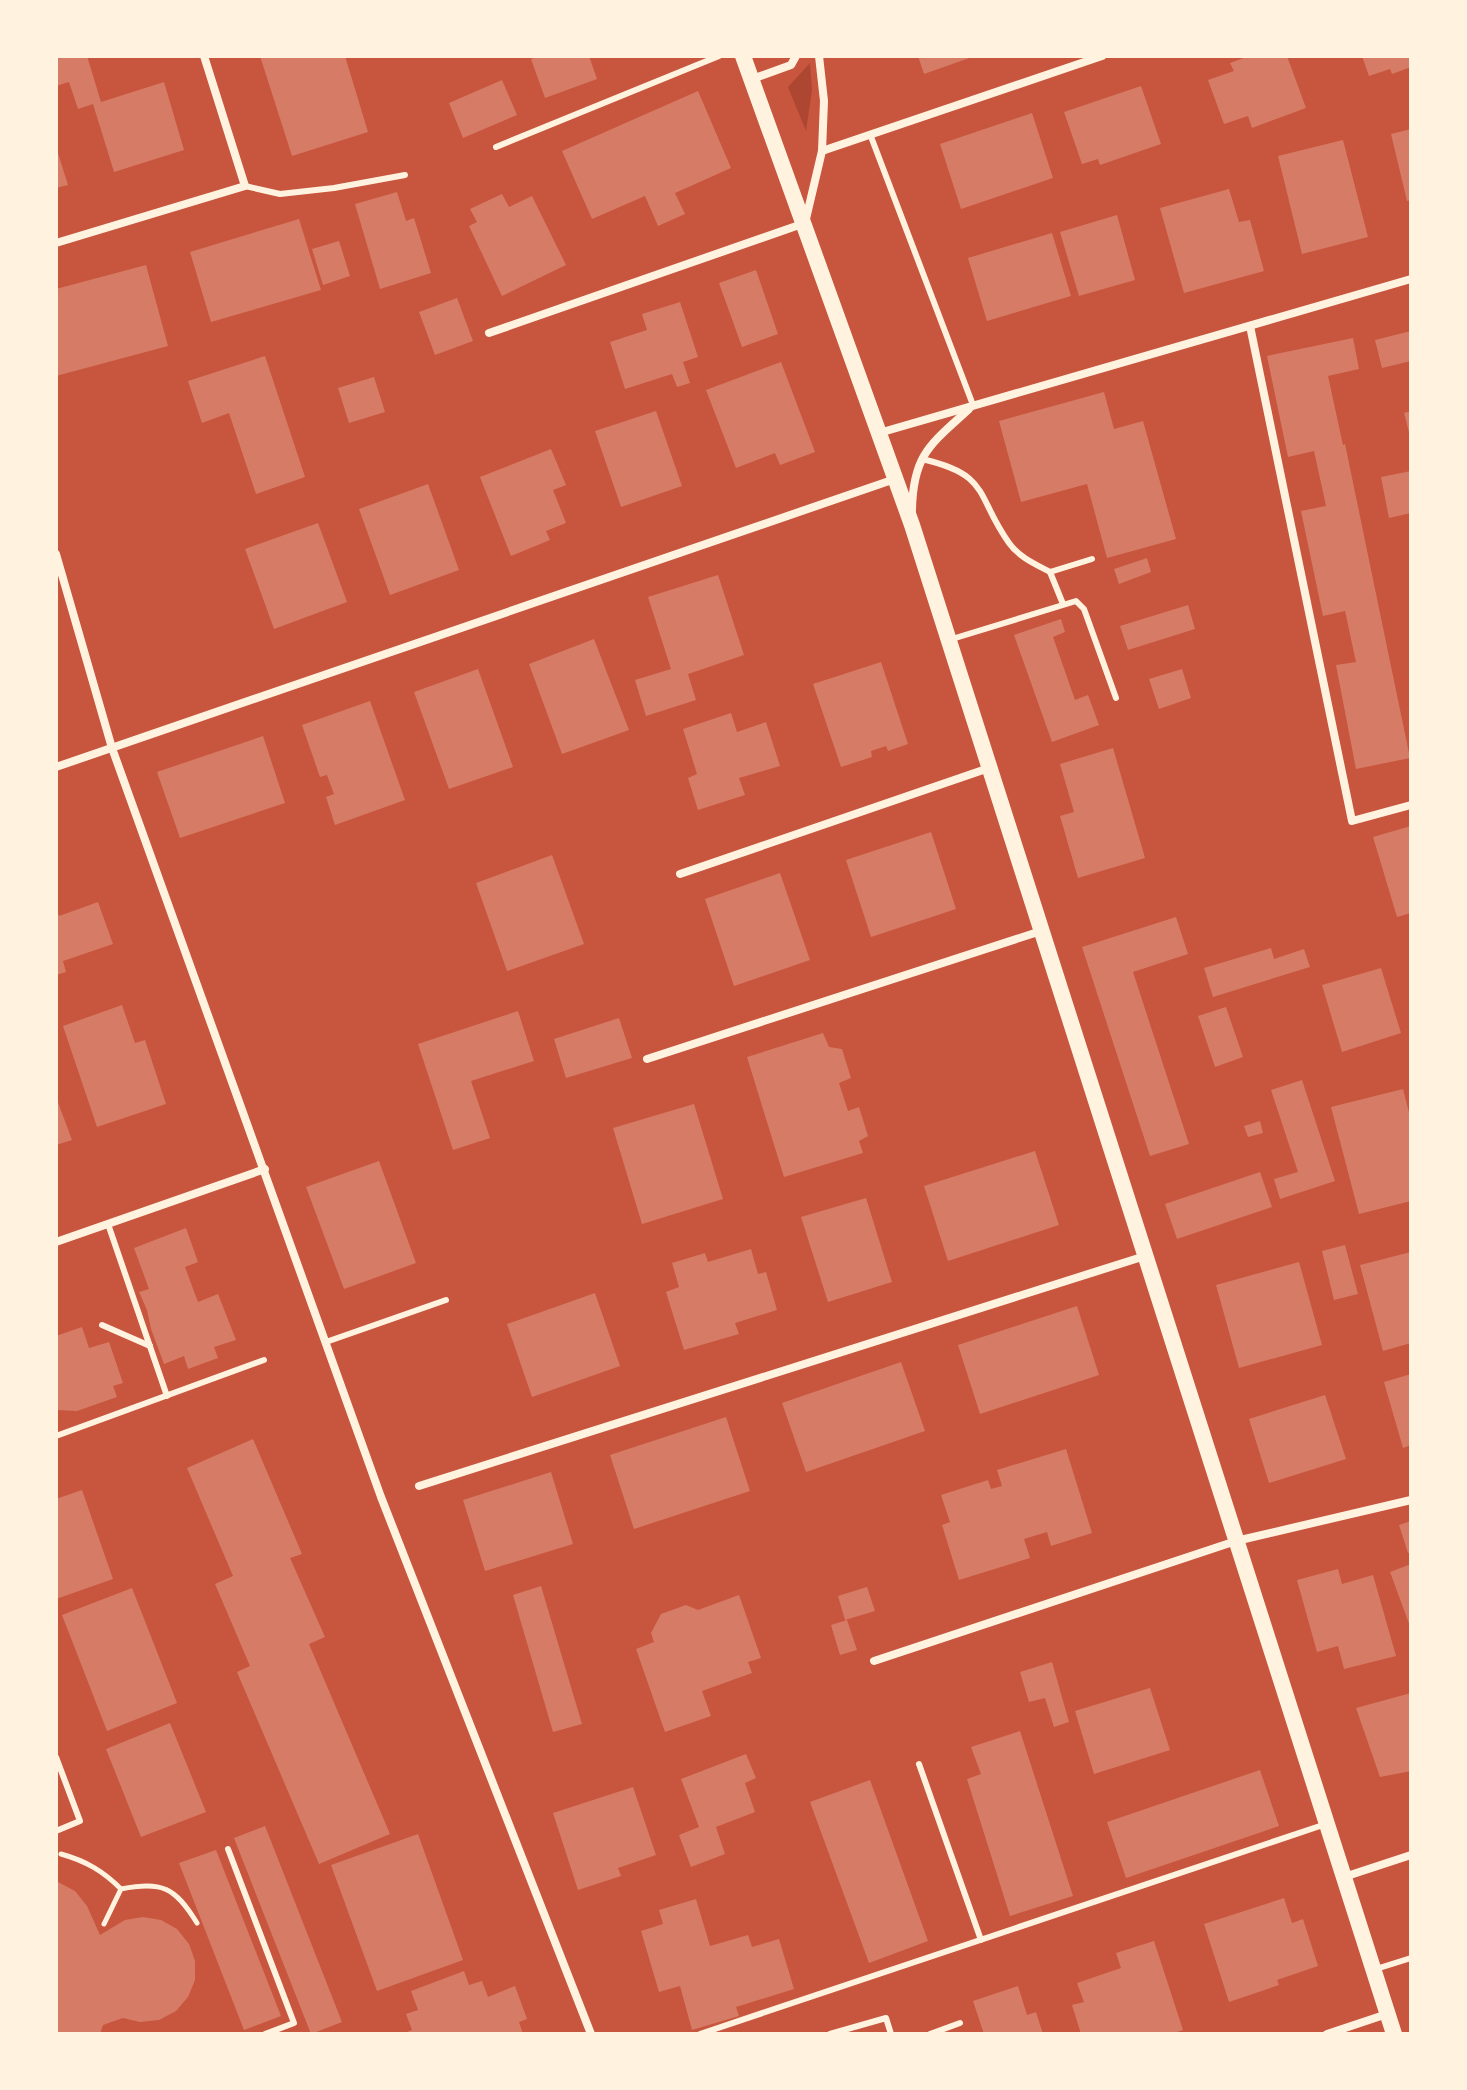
<svg xmlns="http://www.w3.org/2000/svg" width="1467" height="2090" font-family="Manrope,sans-serif">
  <style>
    .green { fill: #ae4732 }
    .building { fill: #d67c66 }
    .lines { fill: none; stroke-linecap: round; stroke-linejoin: round }
    .path { stroke: #fff3e0; stroke-width: 5 }
    .service { stroke: #fff3e0; stroke-width: 6 }
    .minor { stroke: #fff3e0; stroke-width: 8 }
    .secondary { stroke: #fff3e0; stroke-width: 16 }
  </style>
  <rect width="100%" height="100%" fill="#c8553d"/>
  <polygon class="green" points="810,63 812,90 806,131 788,87"/>
  <g class="building">
    <polygon points="56,56 87,56 101,102 164,82 184,150 114,172 93,104 78,109 69,82 56,86"/>
    <polygon points="260,56 345,56 368,132 292,156"/>
    <polygon points="540,56 576,56 577,58 589,56 597,79 545,98 531,59"/>
    <polygon points="918,56 975,56 924,74"/>
    <polygon points="1249,56 1287,56 1306,108 1252,128 1248,116 1224,124 1208,80 1234,71 1230,63"/>
    <polygon points="1362,56 1411,56 1411,67 1392,74 1390,69 1369,76"/>
    <polygon points="502,80 517,115 463,138 449,103"/>
    <polygon points="1141,86 1161,144 1100,165 1098,159 1082,164 1064,112"/>
    <polygon points="698,91 731,168 675,193 685,214 658,226 645,196 592,219 562,151"/>
    <polygon points="1032,113 1053,178 961,209 940,144"/>
    <polygon points="1411,129 1411,200 1407,201 1391,134"/>
    <polygon points="1343,140 1368,237 1302,254 1278,156"/>
    <polygon points="56,147 68,185 56,188"/>
    <polygon points="1229,189 1239,222 1250,220 1264,271 1184,293 1160,208"/>
    <polygon points="397,192 406,221 414,218 431,273 380,289 355,204"/>
    <polygon points="502,194 509,207 532,196 566,265 502,296 469,226 477,222 470,209"/>
    <polygon points="1117,215 1135,280 1079,296 1060,232"/>
    <polygon points="299,219 321,290 211,322 190,252"/>
    <polygon points="1052,233 1071,296 987,321 968,258"/>
    <polygon points="339,241 350,276 323,285 312,249"/>
    <polygon points="146,265 168,346 56,376 56,289"/>
    <polygon points="756,270 778,334 742,347 719,283"/>
    <polygon points="457,298 473,341 435,355 419,312"/>
    <polygon points="680,302 698,357 683,362 690,383 677,387 672,374 625,389 610,342 647,330 642,314"/>
    <polygon points="1411,331 1411,361 1382,368 1375,340"/>
    <polygon points="1353,338 1359,369 1328,376 1343,445 1345,444 1410,758 1356,769 1336,665 1356,662 1345,611 1323,616 1301,511 1326,506 1314,451 1288,457 1267,356"/>
    <polygon points="265,356 305,477 256,494 229,413 202,423 188,381"/>
    <polygon points="781,362 815,452 780,465 775,453 736,468 706,390"/>
    <polygon points="374,377 385,412 349,423 338,388"/>
    <polygon points="1104,392 1114,429 1143,421 1176,539 1107,558 1087,484 1021,502 999,421"/>
    <polygon points="656,411 682,486 621,507 595,431"/>
    <polygon points="1411,411 1411,436 1410,436 1404,413"/>
    <polygon points="551,449 566,485 553,490 566,523 546,531 550,540 511,556 480,477"/>
    <polygon points="1411,471 1411,513 1389,518 1381,477"/>
    <polygon points="428,484 459,570 390,595 359,509"/>
    <polygon points="318,523 347,602 274,629 245,549"/>
    <polygon points="1147,558 1151,572 1119,584 1114,569"/>
    <polygon points="718,575 744,655 688,674 696,700 646,716 635,680 671,669 648,597"/>
    <polygon points="1188,605 1195,629 1128,650 1120,626"/>
    <polygon points="1061,619 1065,632 1053,637 1075,700 1088,695 1099,725 1052,742 1014,635"/>
    <polygon points="594,639 629,730 562,754 529,664"/>
    <polygon points="881,662 908,744 888,751 886,746 871,751 872,757 841,767 813,684"/>
    <polygon points="478,669 513,767 449,789 414,692"/>
    <polygon points="1182,669 1191,698 1159,709 1149,679"/>
    <polygon points="370,701 405,800 335,825 326,797 334,794 327,775 320,777 302,725"/>
    <polygon points="731,713 737,732 766,722 780,766 739,778 745,795 698,810 688,778 697,774 683,729"/>
    <polygon points="263,736 285,803 180,838 157,772"/>
    <polygon points="1113,748 1145,858 1078,878 1060,816 1074,812 1060,764"/>
    <polygon points="1411,826 1411,913 1397,917 1373,837"/>
    <polygon points="931,832 956,909 871,937 846,860"/>
    <polygon points="552,855 584,944 507,971 476,883"/>
    <polygon points="780,873 810,960 734,986 705,899"/>
    <polygon points="98,902 113,944 63,961 66,972 56,975 56,909 59,916"/>
    <polygon points="1176,917 1188,954 1133,972 1189,1144 1150,1156 1082,947"/>
    <polygon points="1271,948 1274,959 1304,949 1310,967 1213,997 1204,968"/>
    <polygon points="1381,968 1401,1033 1342,1052 1322,985"/>
    <polygon points="122,1005 135,1043 145,1040 166,1104 97,1127 63,1026"/>
    <polygon points="1226,1007 1243,1057 1215,1067 1198,1016"/>
    <polygon points="518,1011 534,1061 471,1081 490,1138 453,1150 418,1044"/>
    <polygon points="619,1018 632,1058 566,1078 554,1039"/>
    <polygon points="823,1033 829,1047 842,1049 851,1078 839,1083 848,1111 859,1107 868,1136 859,1141 863,1153 784,1177 747,1057"/>
    <polygon points="1302,1080 1335,1181 1280,1199 1274,1179 1298,1172 1271,1090"/>
    <polygon points="1403,1089 1411,1120 1411,1201 1359,1214 1331,1107"/>
    <polygon points="56,1097 72,1140 56,1145"/>
    <polygon points="694,1104 723,1199 642,1224 613,1128"/>
    <polygon points="1260,1121 1263,1133 1248,1137 1244,1126"/>
    <polygon points="1035,1151 1059,1225 948,1261 924,1186"/>
    <polygon points="379,1161 416,1263 344,1289 306,1187"/>
    <polygon points="1260,1172 1272,1207 1177,1239 1165,1204"/>
    <polygon points="866,1198 892,1282 828,1302 801,1217"/>
    <polygon points="186,1228 198,1262 185,1267 198,1302 218,1294 236,1340 214,1347 218,1358 188,1369 184,1356 164,1364 151,1329 147,1310 139,1292 149,1289 134,1248"/>
    <polygon points="1345,1245 1358,1294 1334,1300 1322,1251"/>
    <polygon points="751,1249 758,1274 766,1272 777,1310 735,1323 739,1334 684,1350 666,1292 679,1287 672,1263 705,1253 708,1262"/>
    <polygon points="1411,1252 1411,1343 1383,1351 1360,1265"/>
    <polygon points="1299,1262 1322,1345 1239,1368 1216,1285"/>
    <polygon points="595,1293 620,1366 532,1397 507,1324"/>
    <polygon points="1077,1306 1099,1375 980,1414 958,1345"/>
    <polygon points="82,1327 89,1348 109,1342 123,1383 113,1386 117,1397 77,1411 56,1410 56,1336"/>
    <polygon points="901,1362 925,1431 806,1472 782,1403"/>
    <polygon points="1411,1374 1411,1445 1403,1448 1384,1382"/>
    <polygon points="1325,1395 1346,1459 1269,1483 1249,1419"/>
    <polygon points="726,1417 750,1491 634,1529 610,1455"/>
    <polygon points="253,1439 302,1554 290,1558 325,1637 309,1644 390,1834 319,1864 237,1672 250,1666 215,1584 233,1576 187,1468"/>
    <polygon points="1066,1449 1092,1533 1051,1546 1047,1532 1024,1539 1030,1558 959,1580 942,1525 950,1522 941,1495 988,1480 991,1489 1002,1486 997,1470"/>
    <polygon points="551,1472 573,1544 485,1571 463,1500"/>
    <polygon points="82,1490 113,1579 56,1599 56,1499"/>
    <polygon points="1411,1521 1411,1552 1408,1553 1399,1525"/>
    <polygon points="1411,1564 1411,1629 1390,1572"/>
    <polygon points="1338,1569 1342,1584 1373,1575 1396,1656 1344,1669 1338,1646 1317,1652 1297,1580"/>
    <polygon points="541,1586 582,1724 553,1732 513,1595"/>
    <polygon points="867,1587 875,1611 845,1620 838,1596"/>
    <polygon points="132,1588 177,1703 107,1731 62,1615"/>
    <polygon points="739,1595 761,1658 748,1662 752,1673 702,1691 711,1716 665,1732 636,1649 654,1642 651,1633 661,1614 686,1605 698,1610"/>
    <polygon points="847,1620 857,1650 840,1655 831,1625"/>
    <polygon points="1052,1662 1069,1722 1054,1727 1045,1698 1029,1702 1020,1672"/>
    <polygon points="1150,1688 1170,1750 1094,1774 1075,1711"/>
    <polygon points="1411,1693 1411,1771 1380,1777 1356,1708"/>
    <polygon points="170,1723 206,1812 141,1837 106,1749"/>
    <polygon points="1020,1731 1073,1896 1010,1916 967,1779 981,1774 971,1747"/>
    <polygon points="746,1754 756,1778 745,1783 755,1812 716,1827 725,1854 691,1867 679,1835 699,1827 681,1779"/>
    <polygon points="1260,1770 1279,1826 1126,1878 1107,1822"/>
    <polygon points="870,1780 928,1941 869,1963 810,1802"/>
    <polygon points="633,1787 656,1855 618,1868 621,1876 578,1890 553,1813"/>
    <polygon points="265,1826 342,2022 311,2034 234,1838"/>
    <polygon points="418,1834 463,1960 377,1991 331,1865"/>
    <polygon points="216,1850 281,2016 244,2030 179,1863"/>
    <polygon points="56,1881 75,1891 87,1906 100,1935 125,1920 143,1917 161,1920 177,1929 189,1944 195,1961 195,1980 188,1997 176,2011 159,2020 140,2022 123,2018 103,2025 100,2034 56,2034"/>
    <polygon points="1284,1898 1292,1923 1303,1919 1318,1966 1277,1980 1279,1985 1229,2002 1204,1924"/>
    <polygon points="696,1899 710,1946 748,1935 752,1947 779,1939 794,1989 736,2007 739,2016 692,2030 680,1986 659,1992 641,1931 663,1924 659,1910"/>
    <polygon points="1154,1941 1183,2030 1171,2034 1081,2034 1072,2005 1084,2002 1077,1983 1121,1968 1116,1953"/>
    <polygon points="464,1971 469,1985 482,1981 488,1997 515,1986 527,2019 519,2022 523,2034 402,2034 412,2030 406,2014 418,2010 411,1991"/>
    <polygon points="1018,1986 1027,2015 1036,2012 1043,2034 984,2034 973,2001"/>
  </g>
  <g class="lines">
    <g class="path">
      <path d="M61 1854C86 1861 103 1871 121 1889"/>
      <path d="M104 1924 121 1889C162 1881 175 1887 197 1923"/>
    </g>
    <g class="service">
      <polyline points="870,134 973,405"/>
      <polyline points="496,147 719,56"/>
      <polyline points="245,186 280,194 334,188 405,175"/>
      <path d="M922 459C991 475 975 495 1009 543 1019 557 1035 564 1050 572L1092 559"/>
      <polyline points="1050,572 1063,604"/>
      <polyline points="952,639 1076,601 1084,609 1116,698"/>
      <polyline points="108,1224 167,1396"/>
      <polyline points="102,1325 150,1346"/>
      <polyline points="326,1342 446,1300"/>
      <polyline points="56,1436 264,1360"/>
      <polyline points="56,1757 80,1821 56,1831"/>
      <polyline points="919,1764 981,1940"/>
      <polyline points="228,1849 294,2023 265,2034"/>
      <polyline points="1376,1969 1411,1958"/>
      <polyline points="700,2034 1326,1824"/>
      <polyline points="830,2034 886,2018 891,2034"/>
      <polyline points="930,2034 960,2023"/>
    </g>
    <g class="minor">
      <polyline points="752,79 791,65 796,56"/>
      <polyline points="822,151 1102,56"/>
      <polyline points="56,243 245,186 204,56"/>
      <polyline points="1250,326 1352,821 1411,805"/>
      <polyline points="489,333 805,223 822,151 824,101 819,56"/>
      <polyline points="879,433 1411,279"/>
      <path d="M912 510C913 454 931 444 969 409"/>
      <polyline points="56,554 112,748 381,1497 591,2034"/>
      <polyline points="56,767 895,479"/>
      <polyline points="680,874 989,768"/>
      <polyline points="647,1059 1041,931"/>
      <polyline points="56,1242 265,1169"/>
      <polyline points="419,1486 1145,1256"/>
      <polyline points="874,1661 1236,1541 1411,1500"/>
      <polyline points="1344,1877 1411,1855"/>
      <polyline points="1327,2034 1387,2014"/>
    </g>
    <polyline class="secondary" points="743,56 912,525 1394,2034"/>
  </g>
  <rect width="1467" height="2090" fill="none" stroke="#fff3e0" stroke-width="116"/>
</svg>
